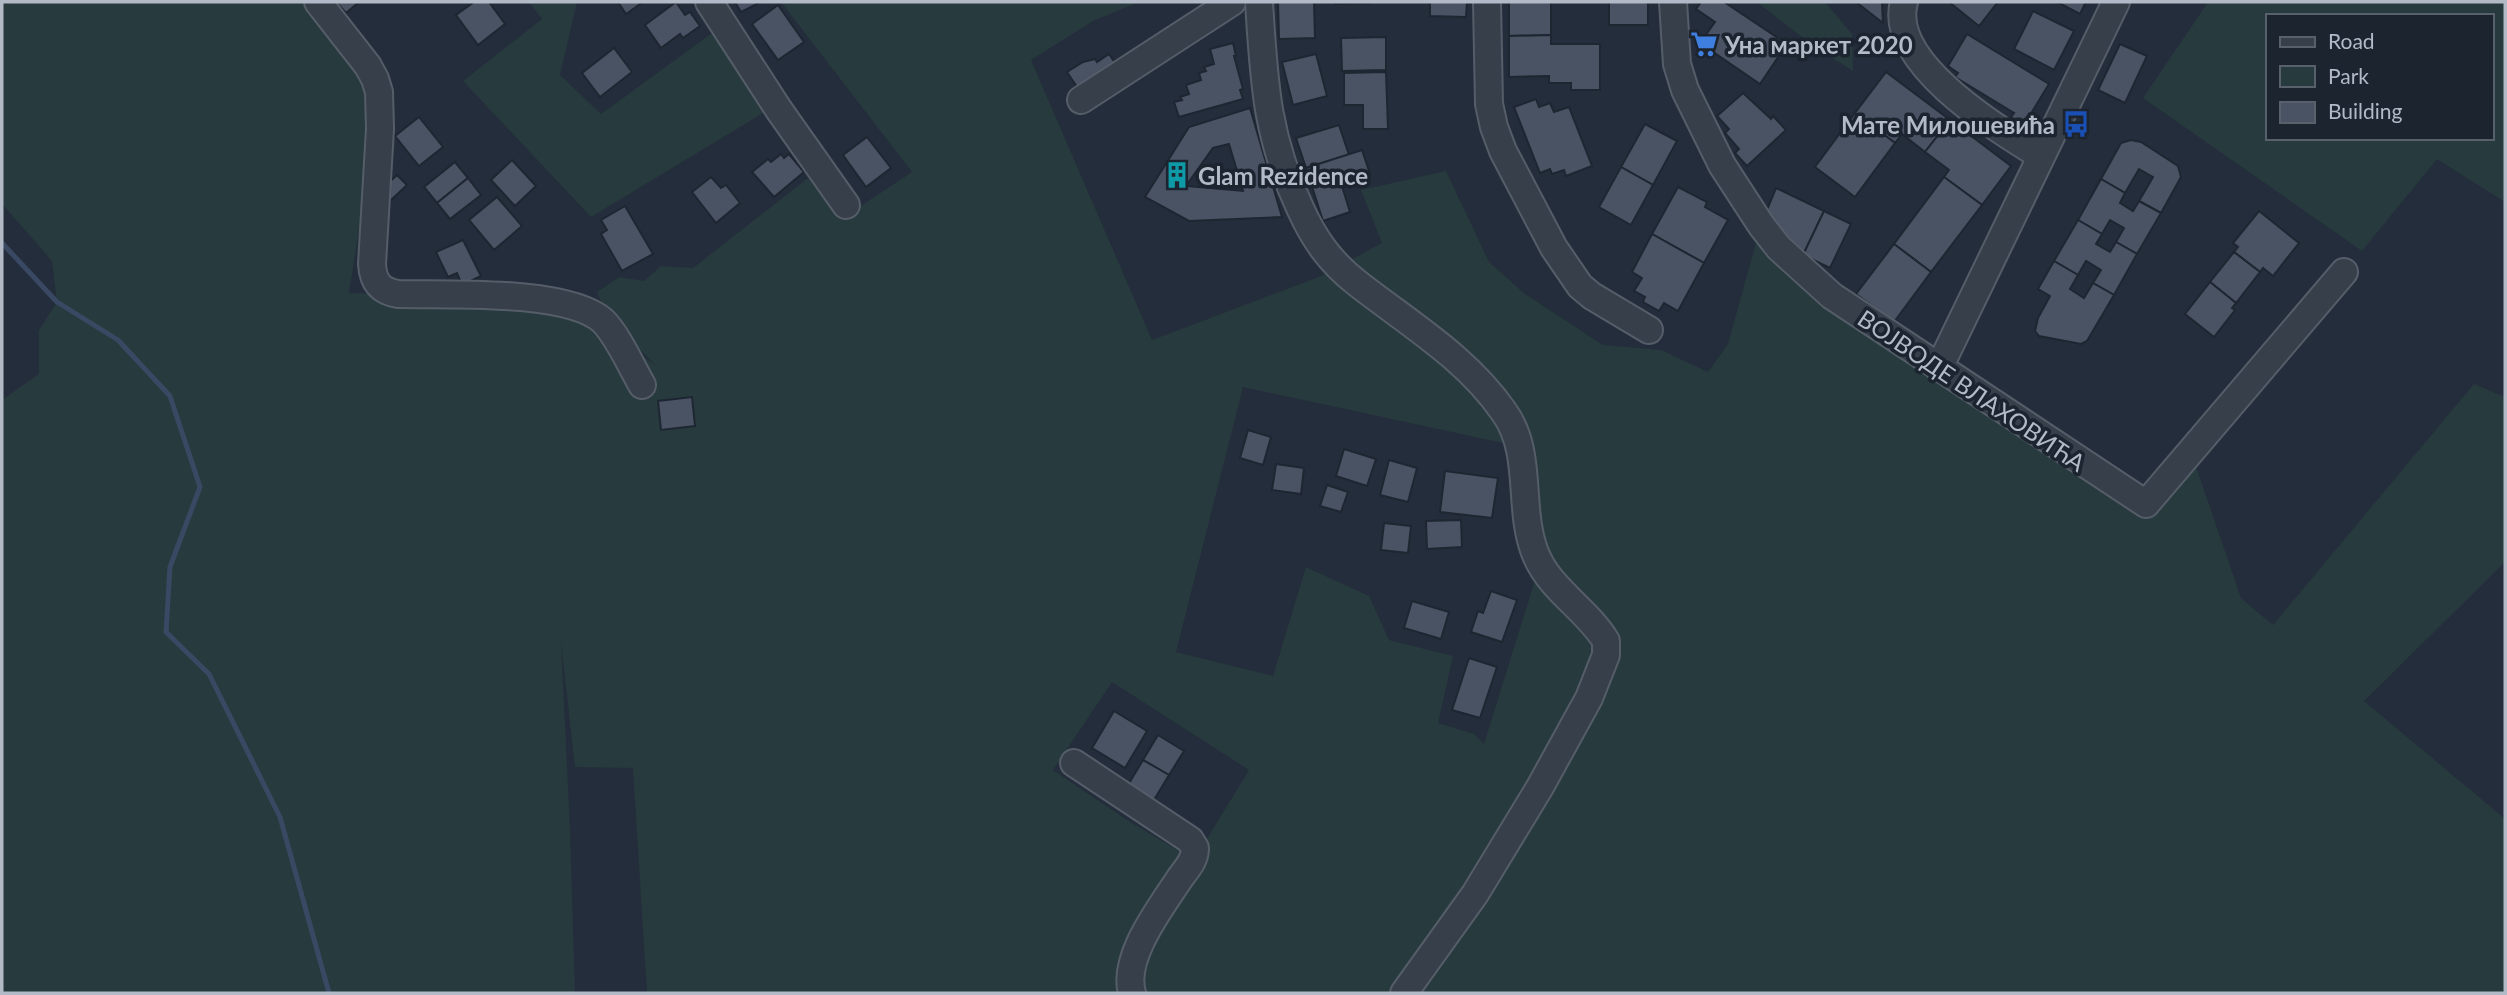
<svg xmlns="http://www.w3.org/2000/svg" width="2507" height="995" font-family="Lato,sans-serif">
  <style>
    .green { fill: #273a3d; fill-rule: evenodd }
    .lines { fill: none; stroke-linecap: round; stroke-linejoin: round }
    .stream { stroke: #394963; stroke-width: 5 }
    .building { fill: #4a5364; stroke: #1e2632; stroke-width: 2; fill-rule: evenodd }
    .minor-casing { stroke: #555d69; stroke-width: 30 }
    .minor { stroke: #373f4b; stroke-width: 26 }
    .labels { text-anchor: middle; dominant-baseline: central; stroke-width: 7; stroke-linejoin: round; paint-order: stroke }
    .poi-label { font-size: 24px; font-weight: bold; fill: #b3bac7; stroke: #1c2430; text-anchor: start }
    .street-label { font-size: 24px; fill: #b3bac7; stroke: #1c2430 }
  </style>
  <rect width="100%" height="100%" fill="#242d3b"/>
  <g class="green">
    <path d="M2 2H318L359 68 370 100 369 165 349 293 398 294 578 309 656 366 607 315 597 292 619 277 644 281 661 266 693 268 808 178 841 219 912 172 781 2H1139L1093 21 1031 60 1152 340 1319 277 1382 243 1361 190 1446 171 1489 262 1525 294 1603 345 1661 350 1708 372 1728 344 1761 225 1779 248 2146 504 2191 452 2241 598 2273 625 2474 384 2505 397V562L2364 701 2505 819V993H647L633 768 575 767 561 642 570 828 575 993H2V400L39 374V330L57 302 52 261 2 204ZM1243 387 1535 450 1540 564 1484 744 1474 734 1438 723 1453 656 1389 640 1369 596 1306 567 1273 676 1176 652ZM1112 682 1249 770 1194 860 1127 820 1053 770Z"/>
    <polygon points="529,2 577,2 560,75 601,114 715,31 770,109 591,217 463,81 542,19"/>
    <polygon points="1757,2 1825,2 1852,34 1853,71 1812,45"/>
    <path d="M2208 2H2505V202L2437 159 2362 251 2143 98ZM2267 16H2491V138H2267Z"/>
  </g>
  <g class="lines">
    <polyline class="stream" points="2,243 57,302 118,340 170,396 200,487 170,567 166,632 209,674 280,817 329,993"/>
  </g>
  <g class="building">
    <polygon points="336,2 359,2 346,13"/>
    <polygon points="474,2 489,2 505,24 478,45 456,15"/>
    <polygon points="618,2 643,2 626,14"/>
    <polygon points="676,2 685,15 690,12 700,26 683,38 680,34 661,48 645,25"/>
    <polygon points="735,2 761,2 741,12"/>
    <polygon points="1278,2 1314,2 1315,38 1279,39"/>
    <polygon points="1335,2 1370,2 1370,3 1335,4"/>
    <polygon points="1430,2 1467,2 1466,17 1430,16"/>
    <polygon points="1509,2 1551,2 1551,35 1509,36"/>
    <rect x="1609" y="2" width="39" height="23"/>
    <polygon points="1701,2 1724,2 1787,44 1760,84 1700,43 1715,22 1696,9"/>
    <polygon points="1856,2 1882,2 1883,23"/>
    <polygon points="1949,2 1996,2 1997,3 1979,26"/>
    <polygon points="2057,2 2086,2 2080,14"/>
    <polygon points="778,5 804,42 778,60 752,24"/>
    <polygon points="2033,11 2074,31 2054,70 2014,49"/>
    <polygon points="1967,34 2049,84 2024,125 2011,117 2014,113 1955,77 1958,73 1948,66"/>
    <polygon points="1551,35 1551,44 1600,44 1600,90 1571,90 1571,83 1549,83 1549,76 1509,77 1509,36"/>
    <polygon points="1386,37 1386,70 1342,71 1341,38"/>
    <polygon points="1233,43 1236,56 1234,56 1243,89 1240,90 1243,99 1179,117 1174,102 1182,100 1180,97 1189,94 1186,85 1201,80 1199,73 1206,71 1204,67 1214,64 1210,49"/>
    <polygon points="2120,44 2147,56 2125,103 2098,90"/>
    <polygon points="614,48 632,72 600,97 582,73"/>
    <polygon points="1109,54 1117,66 1079,90 1067,72 1083,62 1095,59 1097,62"/>
    <polygon points="1316,54 1327,96 1293,105 1282,62"/>
    <polygon points="1386,72 1388,129 1363,129 1363,105 1344,105 1344,73"/>
    <polygon points="1886,72 1950,120 1925,152 1902,134 1895,143 1855,113"/>
    <polygon points="1743,93 1771,119 1773,116 1786,130 1747,166 1735,153 1739,149 1725,133 1729,129 1717,116"/>
    <polygon points="1536,99 1539,107 1550,103 1554,112 1569,107 1592,166 1566,176 1564,170 1552,174 1550,169 1540,173 1514,107"/>
    <path d="M1250 108 1282 217 1189 221 1145 197 1189 127ZM1229 144 1243 191 1186 186 1213 148Z"/>
    <polygon points="1855,113 1895,143 1855,197 1815,167"/>
    <polygon points="419,117 443,147 419,166 395,136"/>
    <polygon points="1950,120 2011,166 1982,205 1944,177 1949,170 1925,152"/>
    <polygon points="1645,124 1677,141 1653,185 1621,167"/>
    <polygon points="1339,125 1349,155 1306,168 1296,138"/>
    <polygon points="867,137 891,168 866,187 843,155"/>
    <polygon points="2131,140 2141,142 2178,166 2181,177 2161,213 2139,201 2153,177 2139,169 2125,193 2101,179 2121,143"/>
    <polygon points="1362,150 1370,174 1341,183 1350,212 1323,221 1306,168"/>
    <polygon points="781,154 784,158 789,154 804,172 774,197 752,172 768,159 771,162"/>
    <polygon points="512,160 536,186 515,206 491,180"/>
    <polygon points="455,162 468,178 437,203 424,187"/>
    <polygon points="1621,167 1653,185 1631,225 1599,207"/>
    <polygon points="397,175 407,185 389,202 383,196 390,189 386,185"/>
    <polygon points="711,177 721,188 726,185 740,203 716,223 692,192"/>
    <polygon points="1944,177 1982,205 1931,272 1894,244"/>
    <polygon points="468,178 481,195 450,219 437,203"/>
    <polygon points="2101,179 2125,193 2120,203 2133,211 2139,201 2161,213 2137,254 2116,242 2124,228 2110,220 2102,234 2078,220"/>
    <polygon points="1678,187 1707,202 1705,207 1728,220 1704,263 1652,234"/>
    <polygon points="1776,188 1824,211 1803,255 1766,212"/>
    <polygon points="497,197 522,226 494,250 469,220"/>
    <polygon points="625,206 653,254 622,271 601,234 607,230 601,220"/>
    <polygon points="1824,211 1851,224 1830,268 1803,255"/>
    <polygon points="2259,211 2299,243 2273,276 2263,268 2260,272 2234,252 2238,247 2233,243"/>
    <polygon points="2078,220 2102,234 2096,244 2110,252 2116,242 2137,254 2114,295 2093,283 2101,270 2086,261 2078,275 2054,261"/>
    <polygon points="1652,234 1704,263 1678,311 1664,303 1659,311 1643,302 1645,297 1634,291 1642,278 1632,272"/>
    <polygon points="463,240 481,276 462,285 457,273 448,277 436,252"/>
    <polygon points="1894,244 1931,272 1894,322 1856,294"/>
    <polygon points="2234,252 2260,272 2236,303 2210,282"/>
    <polygon points="2054,261 2078,275 2070,289 2084,298 2093,283 2114,295 2087,341 2081,344 2039,336 2035,331 2038,318 2050,296 2038,289"/>
    <polygon points="2210,282 2236,303 2232,308 2235,310 2214,337 2185,314"/>
    <polygon points="692,397 695,426 661,430 658,401"/>
    <polygon points="1248,430 1271,437 1263,465 1240,458"/>
    <polygon points="1344,449 1376,459 1367,486 1336,476"/>
    <polygon points="1389,460 1417,468 1408,502 1380,495"/>
    <polygon points="1276,464 1304,468 1301,494 1272,490"/>
    <polygon points="1445,471 1498,478 1492,518 1440,512"/>
    <polygon points="1327,485 1348,492 1341,512 1320,506"/>
    <polygon points="1461,520 1462,547 1427,549 1426,521"/>
    <polygon points="1384,523 1411,526 1408,553 1381,550"/>
    <polygon points="1491,591 1517,600 1502,642 1471,632 1478,611 1483,613"/>
    <polygon points="1412,601 1449,612 1441,639 1404,628"/>
    <polygon points="1469,658 1497,667 1480,718 1452,710"/>
    <polygon points="1114,711 1147,731 1125,768 1092,748"/>
    <polygon points="1158,735 1184,751 1169,775 1143,760"/>
    <polygon points="1143,760 1169,775 1154,800 1128,785"/>
  </g>
  <g class="lines">
    <defs>
      <g id="minor">
        <path d="M318 2 368 66 375 79 379 92 380 129 372 264C373 282 380 291 398 294 445 295 568 289 603 321 618 336 631 366 642 385"/>
        <polyline points="709,2 779,110 846,205"/>
        <path d="M1259 2C1264 81 1266 135 1300 208 1314 239 1330 262 1357 283 1408 323 1466 357 1504 412 1533 452 1518 505 1534 550 1547 588 1586 608 1606 641V655L1589 698 1540 787 1475 894 1404 993"/>
        <polyline points="1487,2 1489,104 1494,127 1503,151 1554,248 1580,286 1592,296 1649,330"/>
        <polyline points="1673,2 1677,64 1685,90 1722,165 1761,225 1779,248 1832,296 2146,504 2344,272"/>
        <path d="M1904 2C1887 63 1998 129 2041 156"/>
        <polyline points="1081,100 1232,2"/>
        <polyline points="1939,368 2116,2"/>
        <path d="M1074 763 1190 840 1195 848C1195 862 1185 870 1178 881 1159 910 1122 958 1132 993"/>
      </g>
    </defs>
    <use href="#minor" class="minor-casing"/>
    <use href="#minor" class="minor"/>
  </g>
  <defs>
    <symbol id="supermarket-bare" viewBox="-9 -9 18 18"><path d="M-6-5.5h2.5l.6 2H6L4.5 2H-2.5L-4.4-4H-6ZM-1.5 3.2a1.3 1.3 0 1 0 .1 0ZM3 3.2a1.3 1.3 0 1 0 .1 0Z" fill="#3f7fe0" stroke="#1c2430" stroke-width="2.5" paint-order="stroke"/></symbol>
    <symbol id="bus-bare" viewBox="-9 -9 18 18"><path d="M-5-6H5V4H4V6H2V4H-2V6H-4V4H-5ZM-3.5-4V0h7V-4ZM-3.5 1.2v1.5H-2V1.2ZM2 1.2v1.5H3.5V1.2Z" fill="#1a4fb4" stroke="#1c2430" stroke-width="2.5" paint-order="stroke"/></symbol>
    <symbol id="building-bare" viewBox="-9 -9 18 18"><path d="M-4-6H4V6H1V3H-1V6H-4ZM-2.5-4.3h1.7v1.8h-1.7ZM.8-4.3h1.7v1.8H.8ZM-2.5-1h1.7V.8h-1.7ZM.8-1h1.7V.8H.8Z" fill="#0f9aa8" stroke="#1c2430" stroke-width="2.5" paint-order="stroke"/></symbol>
  </defs>
  <g fill-rule="evenodd">
    <use href="#supermarket-bare" x="1685" y="25" width="38" height="38"/>
    <use href="#bus-bare" x="2057" y="105" width="38" height="38"/>
    <use href="#building-bare" x="1158" y="156" width="38" height="38"/>
  </g>
  <g class="labels">
    <g class="poi-label">
      <text x="1725" y="44">Уна маркет 2020</text>
      <text x="2055" y="124" text-anchor="end">Мате Милошевића</text>
      <text x="1198" y="175">Glam Rezidence</text>
    </g>
    <g class="street-label">
      <text transform="translate(1972 390) rotate(34)">ВОЈВОДЕ ВЛАХОВИЋА</text>
    </g>
  </g>
  <rect width="2507" height="995" fill="none" stroke="#b3bac7" stroke-width="7"/>
  <rect x="2266" y="14" width="228" height="126" fill="#1c2430" stroke="#58606c" stroke-width="2"/>
  <rect x="2280" y="37" width="35" height="10" fill="#373f4b" stroke="#58606c" stroke-width="2"/>
  <text x="2328" y="49" font-size="21" fill="#b3bac7">Road</text>
  <rect x="2280" y="66" width="35" height="21" fill="#273a3d" stroke="#58606c" stroke-width="2"/>
  <text x="2328" y="84" font-size="21" fill="#b3bac7">Park</text>
  <rect x="2280" y="102" width="35" height="21" fill="#4a5364" stroke="#58606c" stroke-width="2"/>
  <text x="2328" y="119" font-size="21" fill="#b3bac7">Building</text>
</svg>
